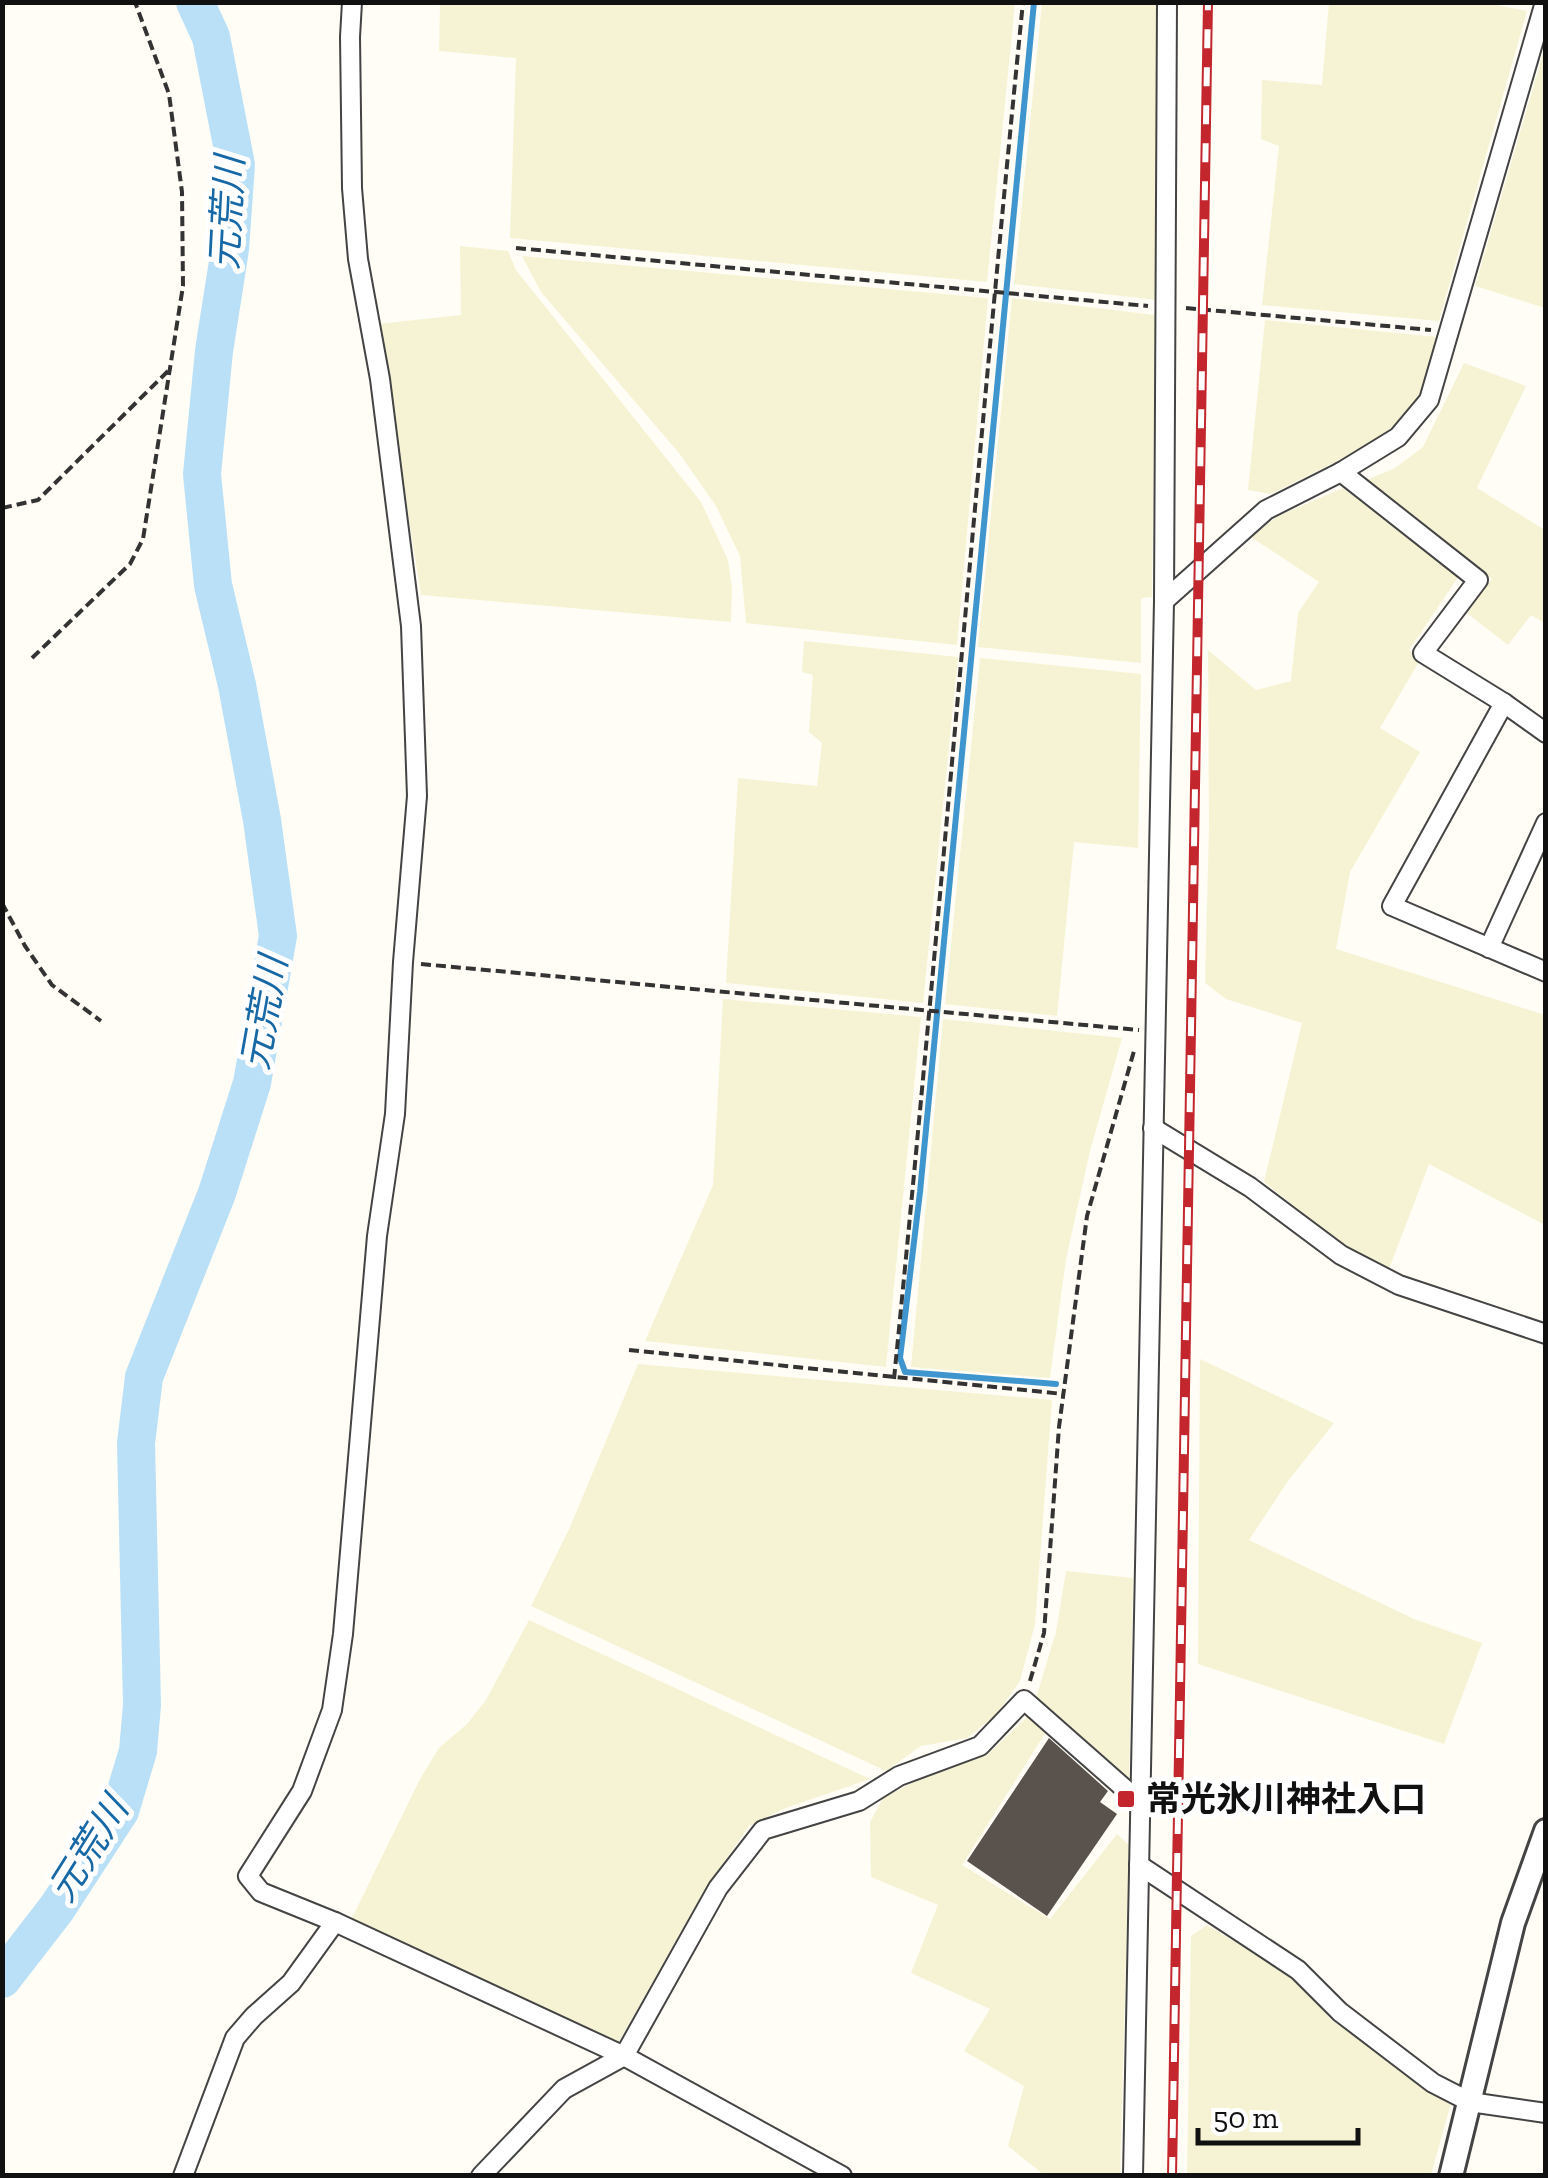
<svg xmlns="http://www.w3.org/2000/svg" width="1548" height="2178" font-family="'Zilla Slab','Noto Sans JP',serif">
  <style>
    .farmland { fill: #f6f3d4 }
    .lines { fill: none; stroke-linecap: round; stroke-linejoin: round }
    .stream { stroke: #3f96cf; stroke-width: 6 }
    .river { stroke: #b9e0f7; stroke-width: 38 }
    .building { fill: #5a524d }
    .minor-casing { stroke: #444; stroke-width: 22 }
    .tertiary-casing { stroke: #444; stroke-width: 28 }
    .path { stroke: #333; stroke-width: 4; stroke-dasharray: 10 5; stroke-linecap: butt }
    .minor { stroke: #fff; stroke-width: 18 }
    .tertiary { stroke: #fff; stroke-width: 22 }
    .rail-casing { stroke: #c4262e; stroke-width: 10 }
    .rail { stroke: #fff; stroke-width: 6; stroke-dasharray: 19; stroke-linecap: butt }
    .poi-dot { fill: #c4262e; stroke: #fff; stroke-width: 4 }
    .labels { text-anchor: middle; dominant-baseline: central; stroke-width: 10; stroke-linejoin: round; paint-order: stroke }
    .poi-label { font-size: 35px; font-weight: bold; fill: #111; stroke: #fff; text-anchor: start }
    .water-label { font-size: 38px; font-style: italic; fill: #1768a6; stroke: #fff }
  </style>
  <rect width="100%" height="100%" fill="#fffdf5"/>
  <g class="farmland">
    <polygon points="440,3 1015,3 987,282 510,238 516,58 439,51"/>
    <polygon points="1042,3 1159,3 1157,300 1014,284"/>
    <polygon points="1486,3 1527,11 1439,321 1262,305 1279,146 1261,139 1262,80 1322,85 1329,3"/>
    <polygon points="1545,47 1545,308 1475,286"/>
    <polygon points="460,246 508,251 516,270 701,502 728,560 732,588 731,622 421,595 378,324 461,315"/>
    <polygon points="522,256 988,298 957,645 746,623 740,556 716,506 679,453 541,292"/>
    <polygon points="1012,298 1155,315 1152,597 1141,598 1141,663 978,647"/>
    <polygon points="1265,320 1437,337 1430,373 1415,406 1390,430 1355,452 1271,494 1248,490"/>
    <polygon points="1464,363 1526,386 1477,488 1545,530 1545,623 1531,615 1508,645 1464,611 1492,579 1364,481 1395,468 1423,447"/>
    <polygon points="1343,488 1459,576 1409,650 1420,660 1380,728 1420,752 1350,872 1336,949 1545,1015 1545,1225 1429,1164 1389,1269 1337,1241 1264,1182 1302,1023 1226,999 1205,983 1209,828 1208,650 1256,690 1291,681 1298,613 1319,582 1251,537 1278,516"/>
    <polygon points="804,641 958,657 923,1003 726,983 738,778 817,786 822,743 809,732 813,675 802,672"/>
    <polygon points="980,658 1141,674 1138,848 1074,842 1057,1016 945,1004"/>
    <polygon points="723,999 921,1017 886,1367 645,1341 713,1185"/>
    <polygon points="943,1019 1122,1038 1090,1151 1066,1259 1050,1378 911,1367"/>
    <polygon points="1200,1359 1334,1423 1288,1481 1249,1540 1414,1619 1482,1643 1444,1744 1198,1664"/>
    <polygon points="638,1364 1052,1400 1035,1624 1020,1681 996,1715 967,1738 921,1746 886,1771 531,1606 570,1527"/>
    <polygon points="1066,1571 1133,1578 1129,1784 1035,1701 1056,1632"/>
    <polygon points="529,1620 870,1779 783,1809 749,1826 706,1888 618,2043 351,1920 420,1779 439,1748 467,1724 486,1700"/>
    <polygon points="1027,1717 1046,1732 962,1865 1050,1919 1117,1834 1129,1845 1120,2175 1044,2175 1008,2146 1024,2086 964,2051 990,2009 911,1973 938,1905 871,1877 870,1822 883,1798 931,1773 987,1755"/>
    <polygon points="1207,1925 1304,1984 1330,2019 1451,2103 1431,2175 1187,2176 1191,1936"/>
  </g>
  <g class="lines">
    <polyline class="stream" points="1034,2 920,1192 900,1358 905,1372 1056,1384"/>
    <polyline class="river" points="2,1979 57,1908 120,1811 138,1751 142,1705 136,1443 144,1377 217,1193 252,1083 278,936 262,820 237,685 213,585 202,474 214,351 230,249 236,165 211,37 195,2"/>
  </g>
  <polygon class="building" points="1049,1738 1108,1791 1100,1802 1117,1814 1047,1916 967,1861"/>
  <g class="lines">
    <defs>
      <g id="minor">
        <polyline points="352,2 350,37 352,188 358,259 380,379 411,626 417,796 403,962 395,1114 377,1236 343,1634 332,1710 302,1791 248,1876 261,1892 335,1922 624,2056 842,2176"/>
        <polyline points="1341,472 1478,580 1423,653 1504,703 1546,733"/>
        <polyline points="1164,601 1266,510 1341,472 1398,437 1429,400 1545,2"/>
        <polyline points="1504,703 1392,906 1546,972"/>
        <polyline points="1489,948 1546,823"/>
        <polyline points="1153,1128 1250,1187 1341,1255 1399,1285 1546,1334"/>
        <polyline points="1139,1865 1298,1970 1340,2012 1433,2083 1470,2102 1546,2113"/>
        <polyline points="183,2176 235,2038 254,2016 291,1983 335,1922"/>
        <polyline points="481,2176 564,2089 624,2056 718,1888 763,1830 859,1801 899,1776 980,1746 1024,1700 1142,1804"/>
        <polyline points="1133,2176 1164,601 1167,2"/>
      </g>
      <polyline id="tertiary" points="1451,2176 1513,1923 1546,1831"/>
    </defs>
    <use href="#minor" class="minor-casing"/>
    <use href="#tertiary" class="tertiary-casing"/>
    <g class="path">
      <polyline points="516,248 1148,306"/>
      <polyline points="1186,308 1431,330"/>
      <polyline points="2,508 38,500 169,370"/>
      <polyline points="32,658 130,564 143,539 183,286 182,192 169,94 135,2"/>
      <polyline points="2,903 25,946 52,985 101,1021"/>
      <polyline points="421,964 1139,1030"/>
      <polyline points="629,1350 1063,1394"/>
      <path d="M894 1379C940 920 977 461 1023 2"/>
      <polyline points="1030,1681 1044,1633 1059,1427 1087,1216 1134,1051"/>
    </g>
    <use href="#minor" class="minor"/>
    <use href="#tertiary" class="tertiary"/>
    <defs>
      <polyline id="rail" points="1172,2176 1208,2"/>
    </defs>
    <use href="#rail" class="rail-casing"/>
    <use href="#rail" class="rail"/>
  </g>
  <rect class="poi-dot" x="1116" y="1789" width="20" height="20" rx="5"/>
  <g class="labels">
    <g class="poi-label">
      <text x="1146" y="1799">常光氷川神社入口</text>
    </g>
    <g class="water-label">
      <text transform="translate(227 213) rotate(-87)">元荒川</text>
      <text transform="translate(264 1013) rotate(-80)">元荒川</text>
      <text transform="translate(88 1849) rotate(-58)">元荒川</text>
    </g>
  </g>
  <rect width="1548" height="2178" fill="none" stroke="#111111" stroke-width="10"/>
  <path d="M1198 2128v15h160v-15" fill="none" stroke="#111111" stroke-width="5"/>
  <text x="1213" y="2128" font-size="30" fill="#111111" stroke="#ffffff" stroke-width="8" paint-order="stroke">50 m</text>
</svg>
